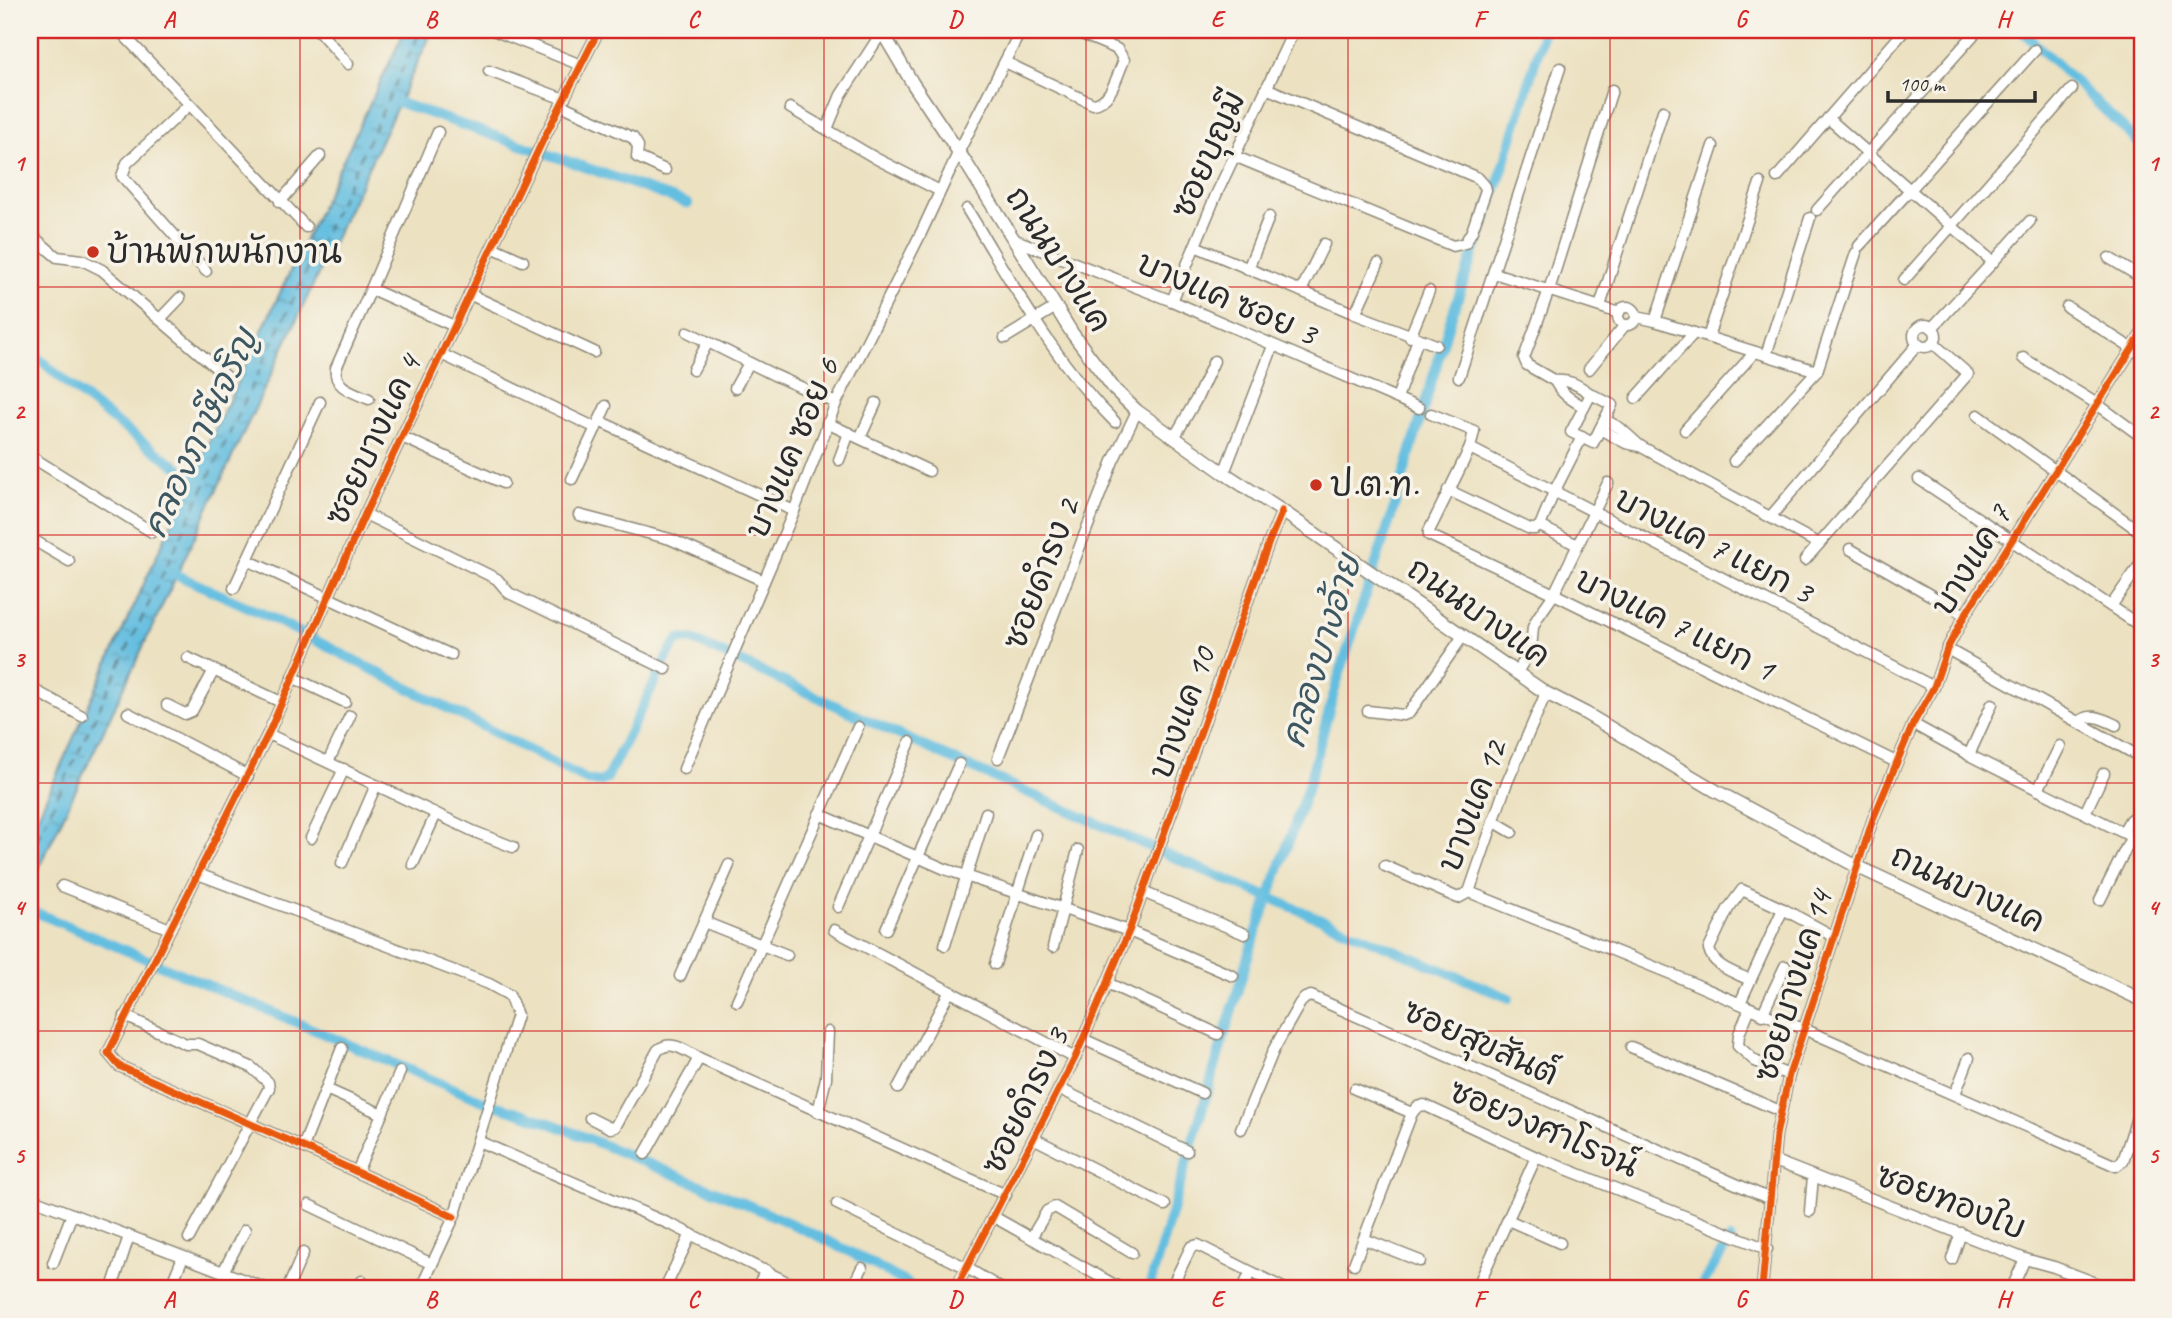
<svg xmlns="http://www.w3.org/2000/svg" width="2172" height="1318" font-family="Caveat,'Playpen Sans Thai',sans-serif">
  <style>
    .water { fill: url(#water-ripples); stroke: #477486; stroke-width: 2 }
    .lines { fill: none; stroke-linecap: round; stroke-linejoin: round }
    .canal { stroke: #63bee0; stroke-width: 10 }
    .ferry { stroke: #3c5761; stroke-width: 2; stroke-dasharray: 9 7; stroke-linecap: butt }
    .minor-casing { stroke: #8c8676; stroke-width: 13 }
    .major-casing { stroke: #8c8676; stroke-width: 15 }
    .minor { stroke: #fff; stroke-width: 10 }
    .major { stroke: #fff; stroke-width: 12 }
    .cycleway-casing { stroke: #f7f3e8; stroke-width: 11 }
    .cycleway { stroke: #e8590c; stroke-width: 7 }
    .grid { fill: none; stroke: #d62828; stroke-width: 2; stroke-opacity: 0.55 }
    .poi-dot { fill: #c8321e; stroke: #f7f3e8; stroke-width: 2.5 }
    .labels { text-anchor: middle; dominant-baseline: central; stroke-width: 7; stroke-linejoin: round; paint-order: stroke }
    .street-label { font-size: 33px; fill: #2b2b2b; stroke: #f7f3e8 }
    .poi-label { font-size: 33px; fill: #2b2b2b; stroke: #f7f3e8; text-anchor: start }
    .water-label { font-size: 35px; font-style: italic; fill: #3c5761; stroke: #f7f3e8 }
    .neatline { fill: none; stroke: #d62828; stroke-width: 2.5 }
    .grid-label { font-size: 23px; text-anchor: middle; font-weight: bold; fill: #d62828 }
  </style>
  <defs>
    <pattern id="water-ripples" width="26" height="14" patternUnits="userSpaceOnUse" patternTransform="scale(1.75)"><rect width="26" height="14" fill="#63bee0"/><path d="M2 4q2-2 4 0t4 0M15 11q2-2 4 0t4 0" fill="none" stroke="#529bb6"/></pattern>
  </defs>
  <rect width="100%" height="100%" fill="#f7f3e8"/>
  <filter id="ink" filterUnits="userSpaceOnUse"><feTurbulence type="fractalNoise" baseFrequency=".0143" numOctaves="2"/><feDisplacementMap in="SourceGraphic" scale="14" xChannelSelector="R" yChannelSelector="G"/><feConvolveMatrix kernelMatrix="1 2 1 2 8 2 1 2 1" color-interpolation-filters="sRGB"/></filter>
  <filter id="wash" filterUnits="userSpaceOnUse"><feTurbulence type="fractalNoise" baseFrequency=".00686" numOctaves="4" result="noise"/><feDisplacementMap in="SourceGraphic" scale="28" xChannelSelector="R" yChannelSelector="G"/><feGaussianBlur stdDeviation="1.57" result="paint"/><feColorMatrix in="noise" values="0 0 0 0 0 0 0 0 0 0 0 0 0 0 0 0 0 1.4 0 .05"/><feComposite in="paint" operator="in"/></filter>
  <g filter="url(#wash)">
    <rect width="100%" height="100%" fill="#ece1c1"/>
    <polygon class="water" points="405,30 433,30 30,887 30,833 200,461"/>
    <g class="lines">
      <g class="canal">
        <polyline points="2021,30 2142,146"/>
        <path d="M389 99C489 135 589 167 688 204"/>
        <path d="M30 350C83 401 143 443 204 485"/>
        <polyline points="166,570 270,617 587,780 600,782 607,778 670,651 679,639 693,640 943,755 1182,861 1509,998"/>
        <path d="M30 910 490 1104C545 1118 597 1143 649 1164 739 1201 832 1237 914 1288"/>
        <polyline points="1149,1288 1248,956 1307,790 1337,682 1391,517 1448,327 1502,171 1539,49 1543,30"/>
        <polyline points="1700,1288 1730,1240"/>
      </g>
      <polyline class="ferry" points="30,854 421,30"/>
    </g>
  </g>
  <g filter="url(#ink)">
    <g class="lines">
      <defs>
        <g id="minor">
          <polyline points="119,30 306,227"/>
          <polyline points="318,30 348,64"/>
          <polyline points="493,30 581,65"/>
          <path d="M1005 62 1093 104C1112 102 1117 75 1124 60L1117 49 1072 30"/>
          <polyline points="489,71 564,99"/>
          <polyline points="189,105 127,163 122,176 206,271"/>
          <polyline points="561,105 633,138 638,146 637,157 665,170"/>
          <polyline points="790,108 877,159 940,191"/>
          <polyline points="1828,118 1910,190 2035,50"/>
          <polyline points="827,129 841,95 882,32"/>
          <polyline points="438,132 371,289 454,326"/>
          <polyline points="1234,156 1453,246 1465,243 1472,231 1486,190 1485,186 1478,178 1266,88"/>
          <polyline points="1777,177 1905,30"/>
          <polyline points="280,202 320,156"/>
          <path d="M967 209C1012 282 1053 361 1115 422"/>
          <polyline points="1817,210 1978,30"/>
          <polyline points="30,234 57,257 82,260 102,270 227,377"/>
          <polyline points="1013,239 1172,301 1419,408"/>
          <polyline points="1195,246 1355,314 1436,345"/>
          <polyline points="1859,246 1910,190 1993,262 1932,328"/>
          <polyline points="492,247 523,261"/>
          <polyline points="2109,258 2142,278"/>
          <polyline points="1993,262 2030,221"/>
          <polyline points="1248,269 1269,217"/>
          <polyline points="1494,273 1619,313"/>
          <polyline points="1904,280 2072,89"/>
          <polyline points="1301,291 1324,244"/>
          <polyline points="469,294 594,352"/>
          <polyline points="1172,301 1216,195 1294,30"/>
          <polyline points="1600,306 1663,111"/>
          <circle cx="1627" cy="316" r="9"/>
          <polyline points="2067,307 2142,355"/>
          <polyline points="1355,314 1378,264"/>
          <polyline points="1637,317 1655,321 1817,371"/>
          <polyline points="160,319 180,298"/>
          <polyline points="1655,321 1713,146"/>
          <circle cx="1925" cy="336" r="11"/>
          <polyline points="688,332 774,375 836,403"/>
          <polyline points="1410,337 1429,291"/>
          <polyline points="1708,337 1760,183"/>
          <polyline points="1005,338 1056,307"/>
          <polyline points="441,354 596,428"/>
          <polyline points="1766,355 1810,218"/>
          <polyline points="2023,358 2097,404 2142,437"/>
          <polyline points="1589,369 1625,325"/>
          <polyline points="693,370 708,342"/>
          <polyline points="1459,377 1560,68"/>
          <polyline points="1555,381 1527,365 1524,358 1549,290 1612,90"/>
          <polyline points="735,388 749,363"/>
          <polygon points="1591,394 1612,405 1593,443 1571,432"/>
          <polyline points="1397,398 1418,339"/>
          <polyline points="1636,398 1694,333"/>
          <path d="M369 399C354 392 333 388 336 368L371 289"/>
          <path d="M1584 407C1572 400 1561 394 1555 381 1570 379 1579 386 1591 394"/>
          <polyline points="1431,414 1474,431 1470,448 1429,531 1429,535 1554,594 1896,762"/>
          <polyline points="1978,415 2142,533"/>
          <polyline points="1605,420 1620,428 1640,446"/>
          <polyline points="599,421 794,511"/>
          <polyline points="827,423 929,471"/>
          <polyline points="1600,429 1626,443 1640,446 1819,544 1968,374 1933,343"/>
          <polyline points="1685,430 1755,352"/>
          <polyline points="402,437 503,483"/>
          <polyline points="860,438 876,403"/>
          <polyline points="1174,438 1197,398 1214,361"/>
          <polyline points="1470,448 1934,687"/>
          <polyline points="30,456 152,532"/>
          <polyline points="839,460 849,433"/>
          <polyline points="1734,461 1817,371 1856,253"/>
          <polyline points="1224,473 1273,346"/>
          <polyline points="572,479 606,406"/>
          <polyline points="1919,479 2142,627"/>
          <polyline points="1448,490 1530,529 1535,529 1540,526 1577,545"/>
          <polyline points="365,514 497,579 509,593 666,669"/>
          <polyline points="579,515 670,539 764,581"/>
          <polyline points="1771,516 1918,344"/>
          <polyline points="1540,526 1554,492 1582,437"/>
          <polyline points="30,538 69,561"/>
          <polyline points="1850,549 1965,615"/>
          <polyline points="247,560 451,655"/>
          <polyline points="1805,560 1819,544"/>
          <polyline points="234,588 320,402"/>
          <polyline points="2111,606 2142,562"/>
          <polyline points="1947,649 2142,758"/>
          <polyline points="188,658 281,702"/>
          <polyline points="1517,672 1531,650 1533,627 1538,617 1554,594 1608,483"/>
          <polyline points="292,677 345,702"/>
          <polyline points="30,688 82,716"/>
          <polyline points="167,705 185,714 192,711 214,670"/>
          <polyline points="1368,711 1403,715 1409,713 1463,636"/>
          <polyline points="128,713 248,776"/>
          <path d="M2078 723C2090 711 2103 719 2116 725"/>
          <polyline points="1913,724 1969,755 2142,842"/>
          <polyline points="268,734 475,832 513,847"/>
          <polyline points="1969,755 1992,704"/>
          <polyline points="998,758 1113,461 1137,411"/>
          <polyline points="328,762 350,716"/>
          <polyline points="684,769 794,511 836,403 921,233 959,151 1021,30"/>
          <polyline points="2038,790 2060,746"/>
          <polyline points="2085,813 2104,773"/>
          <polyline points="819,814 945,869 1129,931 1233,976"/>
          <polyline points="1493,821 1512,832"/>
          <polyline points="2123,832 2130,820 2142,811"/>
          <polyline points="311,838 344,769"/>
          <polyline points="342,863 376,785"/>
          <polyline points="413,864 436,814"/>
          <polyline points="1385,866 1458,898 1469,892 1506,785 1546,693"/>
          <polyline points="198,874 489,984 509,995 517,1015 454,1217 421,1288"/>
          <polyline points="62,886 170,929"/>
          <path d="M1469 892C1536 919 1603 946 1669 973 1714 992 1758 1013 1804 1029L2116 1166 2123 1161 2142 1102"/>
          <polyline points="1145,893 1245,934"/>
          <polyline points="2100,900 2132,836"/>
          <polyline points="838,907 910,742"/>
          <polyline points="704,922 787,955"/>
          <polyline points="886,929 959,764"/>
          <polyline points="834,930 1075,1058"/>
          <polyline points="945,945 986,813"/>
          <polyline points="1053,947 1078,850"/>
          <polyline points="995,964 1036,835"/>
          <polyline points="680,976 729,865"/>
          <path d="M1750 980C1736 973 1713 967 1709 949L1728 909 1742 890 1783 909 1833 936"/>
          <polyline points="1107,983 1218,1034"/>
          <polyline points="737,1001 858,727"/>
          <polyline points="1740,1003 1783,909"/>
          <polyline points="1750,1008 1739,1034 1738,1046 1755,1061 1789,1075"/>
          <polyline points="1762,1015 1785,966"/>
          <polyline points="125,1016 186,1044 198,1044 251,1067 268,1082 269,1088 189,1238"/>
          <polyline points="1083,1039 1202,1093"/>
          <polyline points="1631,1047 1780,1111"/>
          <polyline points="898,1088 950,991"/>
          <polyline points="326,1089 382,1114"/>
          <polyline points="1060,1089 1187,1151"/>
          <polyline points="1355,1089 1412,1113"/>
          <polyline points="1955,1094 1969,1058"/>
          <polyline points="818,1112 826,1078 828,1032"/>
          <path d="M590 1118 610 1128 615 1127 658 1050C672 1039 685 1051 699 1058L1006 1195"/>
          <polyline points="1241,1129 1274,1049 1300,1003 1305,998 1311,996 1770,1199"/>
          <polyline points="1035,1139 1165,1205"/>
          <polyline points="478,1141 674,1226 799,1288"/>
          <polyline points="303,1147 342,1048"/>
          <polyline points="645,1154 699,1058"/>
          <polyline points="1775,1161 2025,1259 2054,1267 2109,1288"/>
          <polyline points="357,1172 400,1072"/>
          <polyline points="30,1198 265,1288"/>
          <polyline points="837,1204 967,1268 1000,1288"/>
          <polyline points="309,1205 432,1264"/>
          <polyline points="1810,1211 1813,1176"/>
          <polyline points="454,1217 303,1147 119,1066 108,1053 268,734 365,514 544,138 599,30"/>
          <polyline points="994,1217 1120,1288"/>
          <polyline points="1508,1220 1560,1243"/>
          <polyline points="1031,1238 1047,1211 1055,1207 1132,1253"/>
          <polyline points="1364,1239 1420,1261"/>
          <polyline points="1952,1259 1961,1233"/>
          <polyline points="53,1263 72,1214"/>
          <polyline points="1354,1264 1412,1113 1417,1107 1424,1105 1536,1157 1767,1249"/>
          <polyline points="223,1272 245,1230"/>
          <polyline points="113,1285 129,1236"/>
          <polyline points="170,1288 183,1257"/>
          <polyline points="288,1288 303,1253"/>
          <polyline points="359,1288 362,1281"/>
          <polyline points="665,1288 691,1234"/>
          <polyline points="757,1288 766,1270"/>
          <polyline points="852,1288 862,1268"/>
          <polyline points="956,1288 1075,1058 1129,931 1269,542 1282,511"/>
          <polyline points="1171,1288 1191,1247 1198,1245 1283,1288"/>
          <polyline points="1243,1288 1251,1272"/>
          <polyline points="1477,1288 1536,1157"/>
          <polyline points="1762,1288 1776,1135 1789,1075 1873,819 1913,724 1934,687 1947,649 1965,615 2142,333"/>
          <polyline points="2012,1288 2025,1259"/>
        </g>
        <polyline id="major" points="881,30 913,84 966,163 1072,333 1115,390 1137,411 1224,473 1282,511 1546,693 1585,713 1716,791 1856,866 2142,1000"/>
      </defs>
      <use href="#minor" class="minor-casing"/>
      <use href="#major" class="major-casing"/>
      <use href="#minor" class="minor"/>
      <use href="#major" class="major"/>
      <defs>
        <g id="cycleway">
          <polyline points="454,1217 303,1147 119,1066 108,1053 268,734 365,514 544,138 599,30"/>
          <polyline points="956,1288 1075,1058 1129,931 1269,542 1282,511"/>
          <polyline points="1762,1288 1776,1135 1789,1075 1873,819 1913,724 1934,687 1947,649 1965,615 2142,333"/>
        </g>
      </defs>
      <use href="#cycleway" class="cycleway-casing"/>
      <use href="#cycleway" class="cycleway"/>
    </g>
  </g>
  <path class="grid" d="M300 30V1288M562 30V1288M824 30V1288M1086 30V1288M1348 30V1288M1610 30V1288M1872 30V1288M30 287H2142M30 535H2142M30 783H2142M30 1031H2142"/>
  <g class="poi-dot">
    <circle cx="93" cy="252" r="7"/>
    <circle cx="1316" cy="485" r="7"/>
  </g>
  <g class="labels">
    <g class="street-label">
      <text transform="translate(1208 154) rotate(-66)">ซอยบุญมี</text>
      <text transform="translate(1059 259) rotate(57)">ถนนบางแค</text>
      <text transform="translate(1227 298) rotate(23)">บางแค ซอย 3</text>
      <text transform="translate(373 440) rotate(-65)">ซอยบางแค 4</text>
      <text transform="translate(792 448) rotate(-67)">บางแค ซอย 6</text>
      <text transform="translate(1714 545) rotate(27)">บางแค 7 แยก 3</text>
      <text transform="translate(1971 560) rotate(-59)">บางแค 7</text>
      <text transform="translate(1041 574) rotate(-69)">ซอยดำรง 2</text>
      <text transform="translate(1479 612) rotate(35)">ถนนบางแค</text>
      <text transform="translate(1675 624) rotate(26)">บางแค 7 แยก 1</text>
      <text transform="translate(1182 713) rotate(-70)">บางแค 10</text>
      <text transform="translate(1472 806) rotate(-69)">บางแค 12</text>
      <text transform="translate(1968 888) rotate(25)">ถนนบางแค</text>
      <text transform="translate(1793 986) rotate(-73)">ซอยบางแค 14</text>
      <text transform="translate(1481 1042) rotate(24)">ซอยสุขสันต์</text>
      <text transform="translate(1025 1101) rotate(-64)">ซอยดำรง 3</text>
      <text transform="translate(1544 1128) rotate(23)">ซอยวงศาโรจน์</text>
      <text transform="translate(1951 1201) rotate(21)">ซอยทองใบ</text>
    </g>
    <g class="poi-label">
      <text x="107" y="252">บ้านพักพนักงาน</text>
      <text x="1330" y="485">ป.ต.ท.</text>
    </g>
    <g class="water-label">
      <text transform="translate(200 433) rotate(-65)">คลองภาษีเจริญ</text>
      <text transform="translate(1321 651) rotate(-73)">คลองบางอ้าย</text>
    </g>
  </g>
  <rect width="2172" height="1318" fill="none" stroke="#f7f3e8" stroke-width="77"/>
  <path d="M1888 91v10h147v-10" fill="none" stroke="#2b2b2b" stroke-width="3.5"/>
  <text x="1899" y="91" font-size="21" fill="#2b2b2b" stroke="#f7f3e8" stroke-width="5" paint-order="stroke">100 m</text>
  <rect x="38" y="38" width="2096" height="1242" class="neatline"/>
  <g class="grid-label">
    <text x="169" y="27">A</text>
    <text x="431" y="27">B</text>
    <text x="693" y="27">C</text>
    <text x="955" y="27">D</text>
    <text x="1217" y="27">E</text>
    <text x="1479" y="27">F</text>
    <text x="1741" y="27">G</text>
    <text x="2003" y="27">H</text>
    <text x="19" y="171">1</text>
    <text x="2153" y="171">1</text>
    <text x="19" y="419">2</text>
    <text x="2153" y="419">2</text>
    <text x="19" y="667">3</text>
    <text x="2153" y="667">3</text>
    <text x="19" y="915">4</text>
    <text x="2153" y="915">4</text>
    <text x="19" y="1163">5</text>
    <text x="2153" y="1163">5</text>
    <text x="169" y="1307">A</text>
    <text x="431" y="1307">B</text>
    <text x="693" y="1307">C</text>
    <text x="955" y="1307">D</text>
    <text x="1217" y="1307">E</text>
    <text x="1479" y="1307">F</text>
    <text x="1741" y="1307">G</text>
    <text x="2003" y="1307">H</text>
  </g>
</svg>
